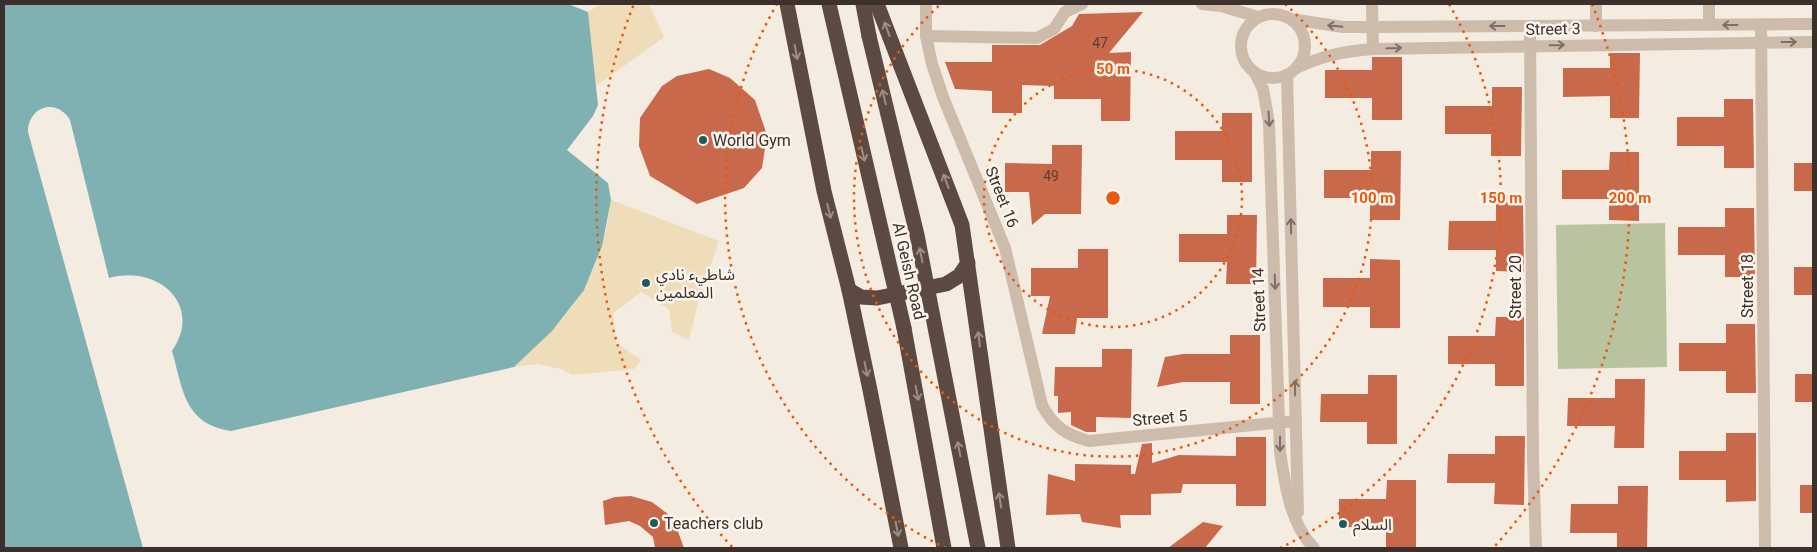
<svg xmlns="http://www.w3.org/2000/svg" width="1817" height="552" font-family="Roboto,'Noto Sans Arabic',sans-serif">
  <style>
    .green { fill: #b8c4a0 }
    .sand { fill: #efdcb8 }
    .water { fill: #7fb0b2 }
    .building { fill: #c8694b }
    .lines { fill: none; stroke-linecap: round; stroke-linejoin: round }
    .minor { stroke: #cdbbac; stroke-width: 12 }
    .highway { stroke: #5c4a42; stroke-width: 15 }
    .highway-bridge { stroke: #5c4a42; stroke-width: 15 }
    .oneway { stroke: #7d6f65 }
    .oneway2 { stroke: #9c8e87 }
    .ring { fill: none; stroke: #e8590c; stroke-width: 2.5; stroke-dasharray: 2.5 5 }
    .poi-dot { fill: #1f5a5e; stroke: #fbf5ee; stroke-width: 2 }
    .labels { text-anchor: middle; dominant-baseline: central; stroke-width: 5; stroke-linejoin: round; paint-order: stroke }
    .number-label { font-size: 14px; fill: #5e3e33 }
    .street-label { font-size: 16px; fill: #3b302b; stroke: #fbf5ee }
    .poi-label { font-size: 16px; fill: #3b302b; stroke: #fbf5ee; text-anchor: start }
    .centre { fill: #e8590c; stroke: #fbf5ee; stroke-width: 2.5 }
    .ring-label { font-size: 15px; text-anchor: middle; font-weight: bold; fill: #e8590c; stroke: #fbf5ee; stroke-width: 5; stroke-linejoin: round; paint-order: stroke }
  </style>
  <rect width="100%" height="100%" fill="#f4ebe1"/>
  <polygon class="green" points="1665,223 1667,367 1558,369 1556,225"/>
  <g class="sand">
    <polygon points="601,4 649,4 664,37 596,86 588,12"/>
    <path d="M611 200 719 241 699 299 689 340 672 332 669 309 641 292 613 313 616 343 641 360 634 369 572 375 561 369 538 364 514 367C572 315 601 278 611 200Z"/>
  </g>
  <path class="water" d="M4 4H568L588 12 598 105 593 116 567 150 608 183 611 200 602 246 584 290 552 331 514 367 231 431C184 424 183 389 172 351 204 304 157 264 109 278L70 120C56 97 28 107 28 132L143 548H4Z"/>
  <g class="building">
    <polygon points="1143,12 1109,53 1131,52 1130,121 1101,121 1101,99 1054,99 1054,86 1022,85 1022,113 992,113 992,91 955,89 945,62 992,62 992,45 1040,45 1072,26 1079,14"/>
    <polygon points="1610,53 1640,53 1639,118 1610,118 1610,96 1563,97 1563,68 1610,68"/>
    <polygon points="1372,57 1402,57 1402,120 1372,120 1372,98 1325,98 1325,70 1372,70"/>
    <polygon points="709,69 730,78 755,100 767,135 762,168 744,188 697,204 650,176 639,146 640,118 662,86 677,76"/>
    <polygon points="1492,87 1522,87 1521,156 1491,156 1491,134 1445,134 1445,106 1492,106"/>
    <polygon points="1724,99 1753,99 1754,168 1724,168 1724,146 1677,146 1677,117 1724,117"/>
    <polygon points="1222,113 1252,113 1252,182 1222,182 1222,160 1175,160 1175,131 1222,131"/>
    <polygon points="1052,145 1082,145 1081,214 1045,214 1032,225 1029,192 1005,192 1005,163 1052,164"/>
    <polygon points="1371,151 1401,151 1400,220 1370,220 1370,198 1324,198 1324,170 1371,170"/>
    <polygon points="1610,152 1639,152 1639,221 1609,220 1609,199 1562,199 1562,170 1609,170"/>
    <rect x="1794" y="163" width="19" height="28"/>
    <polygon points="1496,202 1523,202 1524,272 1496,271 1496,250 1448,250 1449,221 1496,221"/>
    <polygon points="1725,208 1754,208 1755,277 1725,277 1725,255 1678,255 1678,227 1725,227"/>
    <polygon points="1227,215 1257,215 1256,284 1226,284 1227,262 1179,262 1179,234 1227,234"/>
    <polygon points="1078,249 1108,249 1108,318 1077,318 1075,334 1042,334 1050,296 1031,296 1031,268 1078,268"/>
    <polygon points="1370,259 1400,260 1400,328 1370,328 1370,307 1323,307 1323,278 1370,278"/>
    <rect x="1794" y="267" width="19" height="28"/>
    <polygon points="1496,317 1524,317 1524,386 1495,386 1495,364 1448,364 1448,336 1495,336"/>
    <polygon points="1726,324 1755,324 1756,393 1726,393 1726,371 1679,371 1679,343 1726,343"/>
    <polygon points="1230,335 1260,335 1260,404 1230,404 1230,382 1183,382 1157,387 1165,357 1183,354 1230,354"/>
    <polygon points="1102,349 1132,349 1131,418 1096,417 1096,432 1086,432 1071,425 1071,412 1058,413 1058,396 1054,396 1055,367 1102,367"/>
    <rect x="1795" y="374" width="18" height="28"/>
    <polygon points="1368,375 1397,375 1397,444 1367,444 1367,422 1320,422 1321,394 1368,394"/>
    <polygon points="1615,379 1645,379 1644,448 1614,448 1615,426 1567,426 1568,398 1615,398"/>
    <polygon points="1726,433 1756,433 1756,501 1726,502 1726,480 1679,480 1679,451 1726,451"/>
    <polygon points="1495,436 1525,436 1524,505 1494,504 1495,483 1447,483 1448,454 1495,454"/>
    <polygon points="1236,437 1266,437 1266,506 1236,506 1236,484 1183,484 1181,493 1151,494 1151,515 1120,515 1121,528 1082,522 1080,514 1046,515 1048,474 1075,481 1075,464 1131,465 1131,474 1135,474 1142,444 1152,443 1152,463 1179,455 1236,456"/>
    <polygon points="1387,480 1416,480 1416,548 1386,548 1386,527 1339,527 1339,499 1386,499"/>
    <rect x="1800" y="485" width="13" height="28"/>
    <polygon points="1618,486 1648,486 1647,548 1617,548 1617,533 1570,533 1571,504 1618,504"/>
    <polygon points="631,496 652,502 673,518 684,548 655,548 653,537 640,526 629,521 605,525 603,501 615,497"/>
    <polygon points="1203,522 1223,526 1205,548 1168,548"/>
  </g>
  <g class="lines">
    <g class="minor">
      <path d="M926 4V36L932 64 943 97 1005 248 1042 405C1053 426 1066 435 1089 441L1296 421"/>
      <polyline points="1202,4 1221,6 1258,17"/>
      <polyline points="1372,4 1373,49"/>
      <polyline points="1596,4 1596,26"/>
      <circle cx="1273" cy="46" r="32"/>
      <polyline points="1291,19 1343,27 1373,27 1813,24"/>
      <polyline points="1761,24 1765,548"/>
      <polyline points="1709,25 1709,4"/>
      <polyline points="1530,26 1533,459 1536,548"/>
      <polyline points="926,36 1037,38 1054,29 1065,12 1082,4"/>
      <path d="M1296 68C1322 56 1344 51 1373 49L1813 42"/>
      <path d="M1255 73 1263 89 1269 123 1280 452C1285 484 1290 524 1314 548"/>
      <polyline points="1287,75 1298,512"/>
    </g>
    <g class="highway">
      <polyline points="787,4 824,191 849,290 870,390 901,548"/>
      <polyline points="863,4 869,36"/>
      <polyline points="877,4 962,225 1008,548"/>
      <polyline points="849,290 861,297 877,298 946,284 959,276 968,263"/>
      <polyline points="904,328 944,548"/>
    </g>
    <g class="highway-bridge">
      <polyline points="829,4 904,328"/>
      <polyline points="869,36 917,235 978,548"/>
    </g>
  </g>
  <defs><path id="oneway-shaft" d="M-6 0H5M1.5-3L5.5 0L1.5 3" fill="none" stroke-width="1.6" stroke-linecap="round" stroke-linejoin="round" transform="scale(1.25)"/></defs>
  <g class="oneway">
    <use href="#oneway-shaft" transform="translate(1730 25) rotate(180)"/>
    <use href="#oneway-shaft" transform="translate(1335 26) rotate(-174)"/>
    <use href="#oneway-shaft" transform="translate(1497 26) rotate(180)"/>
    <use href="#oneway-shaft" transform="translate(1789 42)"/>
    <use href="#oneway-shaft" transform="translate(1557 45) rotate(-1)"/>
    <use href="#oneway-shaft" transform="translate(1394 48) rotate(-1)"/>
    <use href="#oneway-shaft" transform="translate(1269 119) rotate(86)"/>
    <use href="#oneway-shaft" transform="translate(1291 226) rotate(-91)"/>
    <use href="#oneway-shaft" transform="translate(1275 282) rotate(88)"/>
    <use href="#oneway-shaft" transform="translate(1295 388) rotate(-91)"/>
    <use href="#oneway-shaft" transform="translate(1280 444) rotate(90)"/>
  </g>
  <g class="oneway2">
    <use href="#oneway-shaft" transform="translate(887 29) rotate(-110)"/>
    <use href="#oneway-shaft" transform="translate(796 52) rotate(79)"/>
    <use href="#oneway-shaft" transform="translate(884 97) rotate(-104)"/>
    <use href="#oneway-shaft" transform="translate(863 154) rotate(76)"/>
    <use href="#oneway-shaft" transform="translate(946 181) rotate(-110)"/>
    <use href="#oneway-shaft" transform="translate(829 211) rotate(76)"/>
    <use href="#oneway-shaft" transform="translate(921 255) rotate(-101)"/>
    <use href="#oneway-shaft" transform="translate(979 339) rotate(-97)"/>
    <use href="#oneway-shaft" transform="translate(866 369) rotate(78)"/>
    <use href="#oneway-shaft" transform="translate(917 393) rotate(79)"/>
    <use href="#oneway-shaft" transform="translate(959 449) rotate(-101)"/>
    <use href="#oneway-shaft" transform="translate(1000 500) rotate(-99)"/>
    <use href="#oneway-shaft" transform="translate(897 529) rotate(79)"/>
  </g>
  <g class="ring">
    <circle cx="1113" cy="198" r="129"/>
    <path d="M1285 4A259 259 0 1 1 941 4"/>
    <path d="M946 548A388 388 0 0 1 777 4M1449 4A388 388 0 0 1 1280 548"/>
    <path d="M732 547A517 517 0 0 1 634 4M1592 4A517 517 0 0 1 1494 547"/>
  </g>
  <g class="poi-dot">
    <circle cx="703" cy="140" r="5"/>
    <circle cx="646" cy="283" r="5"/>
    <circle cx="654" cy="523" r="5"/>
    <circle cx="1343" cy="524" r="5"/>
  </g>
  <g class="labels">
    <g class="number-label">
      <text x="1100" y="43">47</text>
      <text x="1051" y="176">49</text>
    </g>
    <g class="street-label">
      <text transform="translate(1553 29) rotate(-1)">Street 3</text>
      <text transform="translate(1002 197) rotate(68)">Street 16</text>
      <text transform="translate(909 271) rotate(77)">Al Geish Road</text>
      <text transform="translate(1747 286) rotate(-90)">Street 18</text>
      <text transform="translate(1515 287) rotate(-90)">Street 20</text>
      <text transform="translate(1259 300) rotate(-92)">Street 14</text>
      <text transform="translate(1160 418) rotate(-5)">Street 5</text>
    </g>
    <g class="poi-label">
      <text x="713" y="140">World Gym</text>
      <text x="656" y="274">شاطيء نادي<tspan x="656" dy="18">المعلمين</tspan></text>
      <text x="664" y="523">Teachers club</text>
      <text x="1353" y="524">السلام</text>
    </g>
  </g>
  <circle cx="1113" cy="198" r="8" class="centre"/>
  <g class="ring-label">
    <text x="1113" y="74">50 m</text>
    <text x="1372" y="203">100 m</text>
    <text x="1501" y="203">150 m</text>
    <text x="1630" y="203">200 m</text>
  </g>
  <rect width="1817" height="552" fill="none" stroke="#3b302b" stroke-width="10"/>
</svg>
